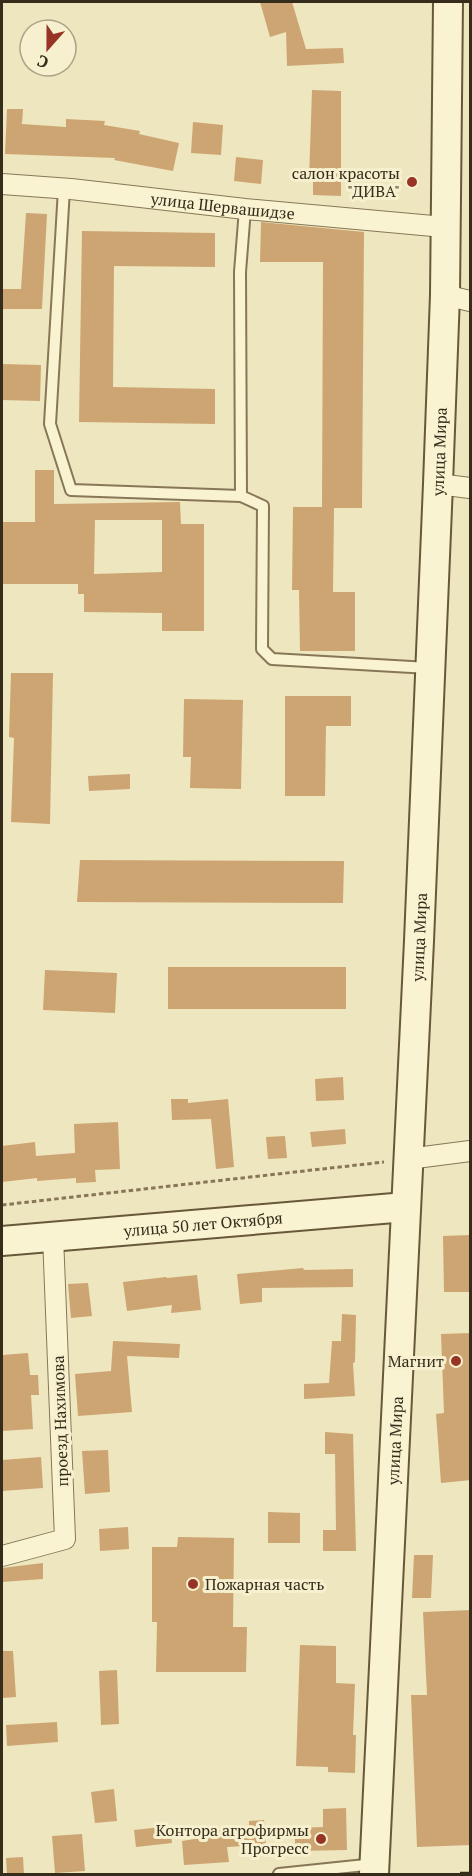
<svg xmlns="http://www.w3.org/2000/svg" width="472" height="1876" font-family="'PT Serif',serif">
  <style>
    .building { fill: #cda573; fill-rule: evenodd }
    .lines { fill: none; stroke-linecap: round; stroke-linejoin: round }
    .lane-casing { stroke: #877757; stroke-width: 14 }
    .street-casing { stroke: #877757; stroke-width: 22 }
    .secondary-casing { stroke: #68583a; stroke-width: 32 }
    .path { stroke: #877757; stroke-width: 3; stroke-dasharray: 4.5 3; stroke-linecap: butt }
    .lane { stroke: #f9f3d1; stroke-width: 10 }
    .street { stroke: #f9f3d1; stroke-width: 20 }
    .secondary { stroke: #f9f3d1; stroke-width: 28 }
    .rail { stroke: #362c1c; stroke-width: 4.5; stroke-dasharray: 10 10; stroke-linecap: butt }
    .poi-dot { fill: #973426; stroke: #f6f0ce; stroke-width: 2 }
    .labels { text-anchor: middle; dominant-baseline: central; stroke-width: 6; stroke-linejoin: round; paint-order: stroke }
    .poi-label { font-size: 16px; fill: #362c1c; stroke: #f6f0ce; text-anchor: end }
    .street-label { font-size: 16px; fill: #362c1c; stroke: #f6f0ce }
  </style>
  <rect width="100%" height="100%" fill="#eee6be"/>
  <g class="building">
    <polygon points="260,2 292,2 306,49 343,48 344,63 287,66 286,32 270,37"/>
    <polygon points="312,90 341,91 341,196 313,195 313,179 309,179"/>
    <polygon points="7,109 23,109 22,124 66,127 66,119 105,121 104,125 140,131 139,134 179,143 173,171 114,160 115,158 5,154"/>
    <polygon points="193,122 223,125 221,155 191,153"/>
    <polygon points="236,157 263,160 261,184 234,181"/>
    <polygon points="26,213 47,214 42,309 2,309 2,289 21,289"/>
    <polygon points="261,222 364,232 362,508 334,508 333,592 355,592 355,651 300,651 299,590 292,590 293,507 322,507 323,262 260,262"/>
    <polygon points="82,231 215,233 215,267 114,266 113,387 215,389 215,424 79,422"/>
    <polygon points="2,364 41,365 40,401 2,400"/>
    <path d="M35 470H54V504L180 502 181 524H204V631H162V613L84 612V594H78V584H2V522H35ZM95 520H162V572L94 574Z"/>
    <polygon points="11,673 53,673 50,824 11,822 14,738 9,737"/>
    <polygon points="285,696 351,696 351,726 326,726 325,796 285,796"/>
    <polygon points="184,699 243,700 241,789 190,788 191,757 183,757"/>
    <polygon points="130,774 130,789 89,791 88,776"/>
    <polygon points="80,860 344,861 343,903 77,902"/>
    <rect x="168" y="967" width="178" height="42"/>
    <polygon points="45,970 117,973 115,1013 43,1010"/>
    <polygon points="343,1077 344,1100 316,1101 315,1079"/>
    <polygon points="171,1099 188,1099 188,1103 228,1099 234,1167 216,1169 211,1119 172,1120"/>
    <polygon points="118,1122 120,1169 95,1170 96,1182 76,1183 76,1178 37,1181 37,1178 2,1182 2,1146 35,1142 36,1156 75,1153 74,1124"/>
    <polygon points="345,1129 346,1144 312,1147 310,1132"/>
    <polygon points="285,1136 287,1158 268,1159 266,1137"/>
    <polygon points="471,1235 471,1292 444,1292 443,1236"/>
    <polygon points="303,1268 304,1270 353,1269 353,1287 262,1288 262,1302 240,1304 237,1274"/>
    <polygon points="197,1275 201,1310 171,1313 172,1305 127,1311 123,1282 166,1277 167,1278"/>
    <polygon points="88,1283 92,1316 71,1318 68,1284"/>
    <polygon points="342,1314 356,1315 355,1362 353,1363 355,1396 304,1399 304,1384 329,1383 332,1341 341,1341"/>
    <polygon points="471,1333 471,1480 441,1483 436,1414 444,1413 441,1334"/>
    <polygon points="113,1341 180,1344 179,1358 127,1356 132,1412 78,1416 75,1374 111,1371"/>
    <polygon points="28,1353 30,1375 38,1375 39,1395 31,1395 33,1429 2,1431 2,1355"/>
    <polygon points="325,1432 353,1434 356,1551 323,1551 323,1530 336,1530 335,1454 325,1454"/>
    <polygon points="108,1450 110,1492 85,1494 82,1451"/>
    <polygon points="41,1457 43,1488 2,1491 2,1460"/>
    <polygon points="268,1512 300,1513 300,1543 268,1543"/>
    <polygon points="128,1527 129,1549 100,1551 99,1529"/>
    <polygon points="178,1537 234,1538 233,1627 247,1627 246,1672 156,1672 157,1622 152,1622 152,1547 177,1547"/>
    <polygon points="414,1555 433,1555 431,1598 412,1598"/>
    <polygon points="43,1563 43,1579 2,1582 2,1568"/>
    <polygon points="471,1610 471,1845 417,1847 411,1695 427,1695 423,1612"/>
    <polygon points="300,1645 336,1646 336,1683 355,1684 353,1735 356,1735 355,1773 328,1772 328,1767 296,1766"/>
    <polygon points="2,1651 13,1651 16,1697 2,1698"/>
    <polygon points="117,1670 119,1724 101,1725 99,1671"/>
    <polygon points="57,1722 58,1742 7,1746 6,1725"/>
    <polygon points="114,1789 117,1821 95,1823 91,1792"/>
    <polygon points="346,1808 347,1850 295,1851 295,1828 323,1827 323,1809"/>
    <polygon points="264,1820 266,1845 227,1847 229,1862 184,1865 182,1841 201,1838 201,1832 249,1828 249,1821"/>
    <polygon points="170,1826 172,1843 136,1847 134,1830"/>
    <polygon points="82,1834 85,1871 55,1873 52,1836"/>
    <polygon points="23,1857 24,1875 7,1875 6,1858"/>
  </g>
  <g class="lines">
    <defs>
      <g id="lane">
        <polyline points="64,189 50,424 71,490 241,496"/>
        <polyline points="245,209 240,272 241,496 263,506 262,649 272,659 429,668"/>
        <polyline points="279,1874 375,1864"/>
      </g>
      <g id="street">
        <path id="s1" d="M2 184 71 189 245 209 444 227"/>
        <polyline points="445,295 470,301"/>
        <polyline points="438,484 470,488"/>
        <polyline points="408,1159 470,1151"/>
        <polyline points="2,1556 65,1539 53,1236"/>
      </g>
      <g id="secondary">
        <path id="s2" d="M2 1241 406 1207"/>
        <path id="s3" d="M374 1874 419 941 438 484 445 295 448 2"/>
      </g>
    </defs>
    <use href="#lane" class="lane-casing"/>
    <use href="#street" class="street-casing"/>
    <use href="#secondary" class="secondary-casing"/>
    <polyline class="path" points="2,1205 384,1162"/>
    <use href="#lane" class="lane"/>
    <use href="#street" class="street"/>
    <use href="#secondary" class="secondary"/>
    <polyline class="rail" points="460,1874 470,1874"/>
  </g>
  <g class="poi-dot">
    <circle cx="412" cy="182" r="6"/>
    <circle cx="456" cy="1361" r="6"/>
    <circle cx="193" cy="1584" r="6"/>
    <circle cx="321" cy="1839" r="6"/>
  </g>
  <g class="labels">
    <g class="poi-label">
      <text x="400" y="173">салон красоты<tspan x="400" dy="18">"ДИВА"</tspan></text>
      <text x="444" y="1361">Магнит</text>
      <text x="205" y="1584" text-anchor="start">Пожарная часть</text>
      <text x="309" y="1830">Контора агрофирмы<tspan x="309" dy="18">Прогресс</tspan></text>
    </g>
    <g class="street-label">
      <text stroke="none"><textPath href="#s1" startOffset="222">улица Шервашидзе</textPath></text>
      <text stroke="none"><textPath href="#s3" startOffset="1424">улица Мира</textPath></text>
      <text stroke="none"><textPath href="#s3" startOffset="938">улица Мира</textPath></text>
      <text stroke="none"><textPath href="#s2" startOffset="202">улица 50 лет Октября</textPath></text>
      <text transform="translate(60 1421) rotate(-92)">проезд Нахимова</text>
      <text stroke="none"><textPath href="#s3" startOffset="434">улица Мира</textPath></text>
    </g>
  </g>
  <rect width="472" height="1876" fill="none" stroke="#362c1c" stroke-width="6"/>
  <g transform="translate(48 48) rotate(201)"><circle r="28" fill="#f6f0ce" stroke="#a9a287" stroke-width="1.5"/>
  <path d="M0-4.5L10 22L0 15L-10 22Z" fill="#973426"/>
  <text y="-9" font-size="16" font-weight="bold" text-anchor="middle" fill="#362c1c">С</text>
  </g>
</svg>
